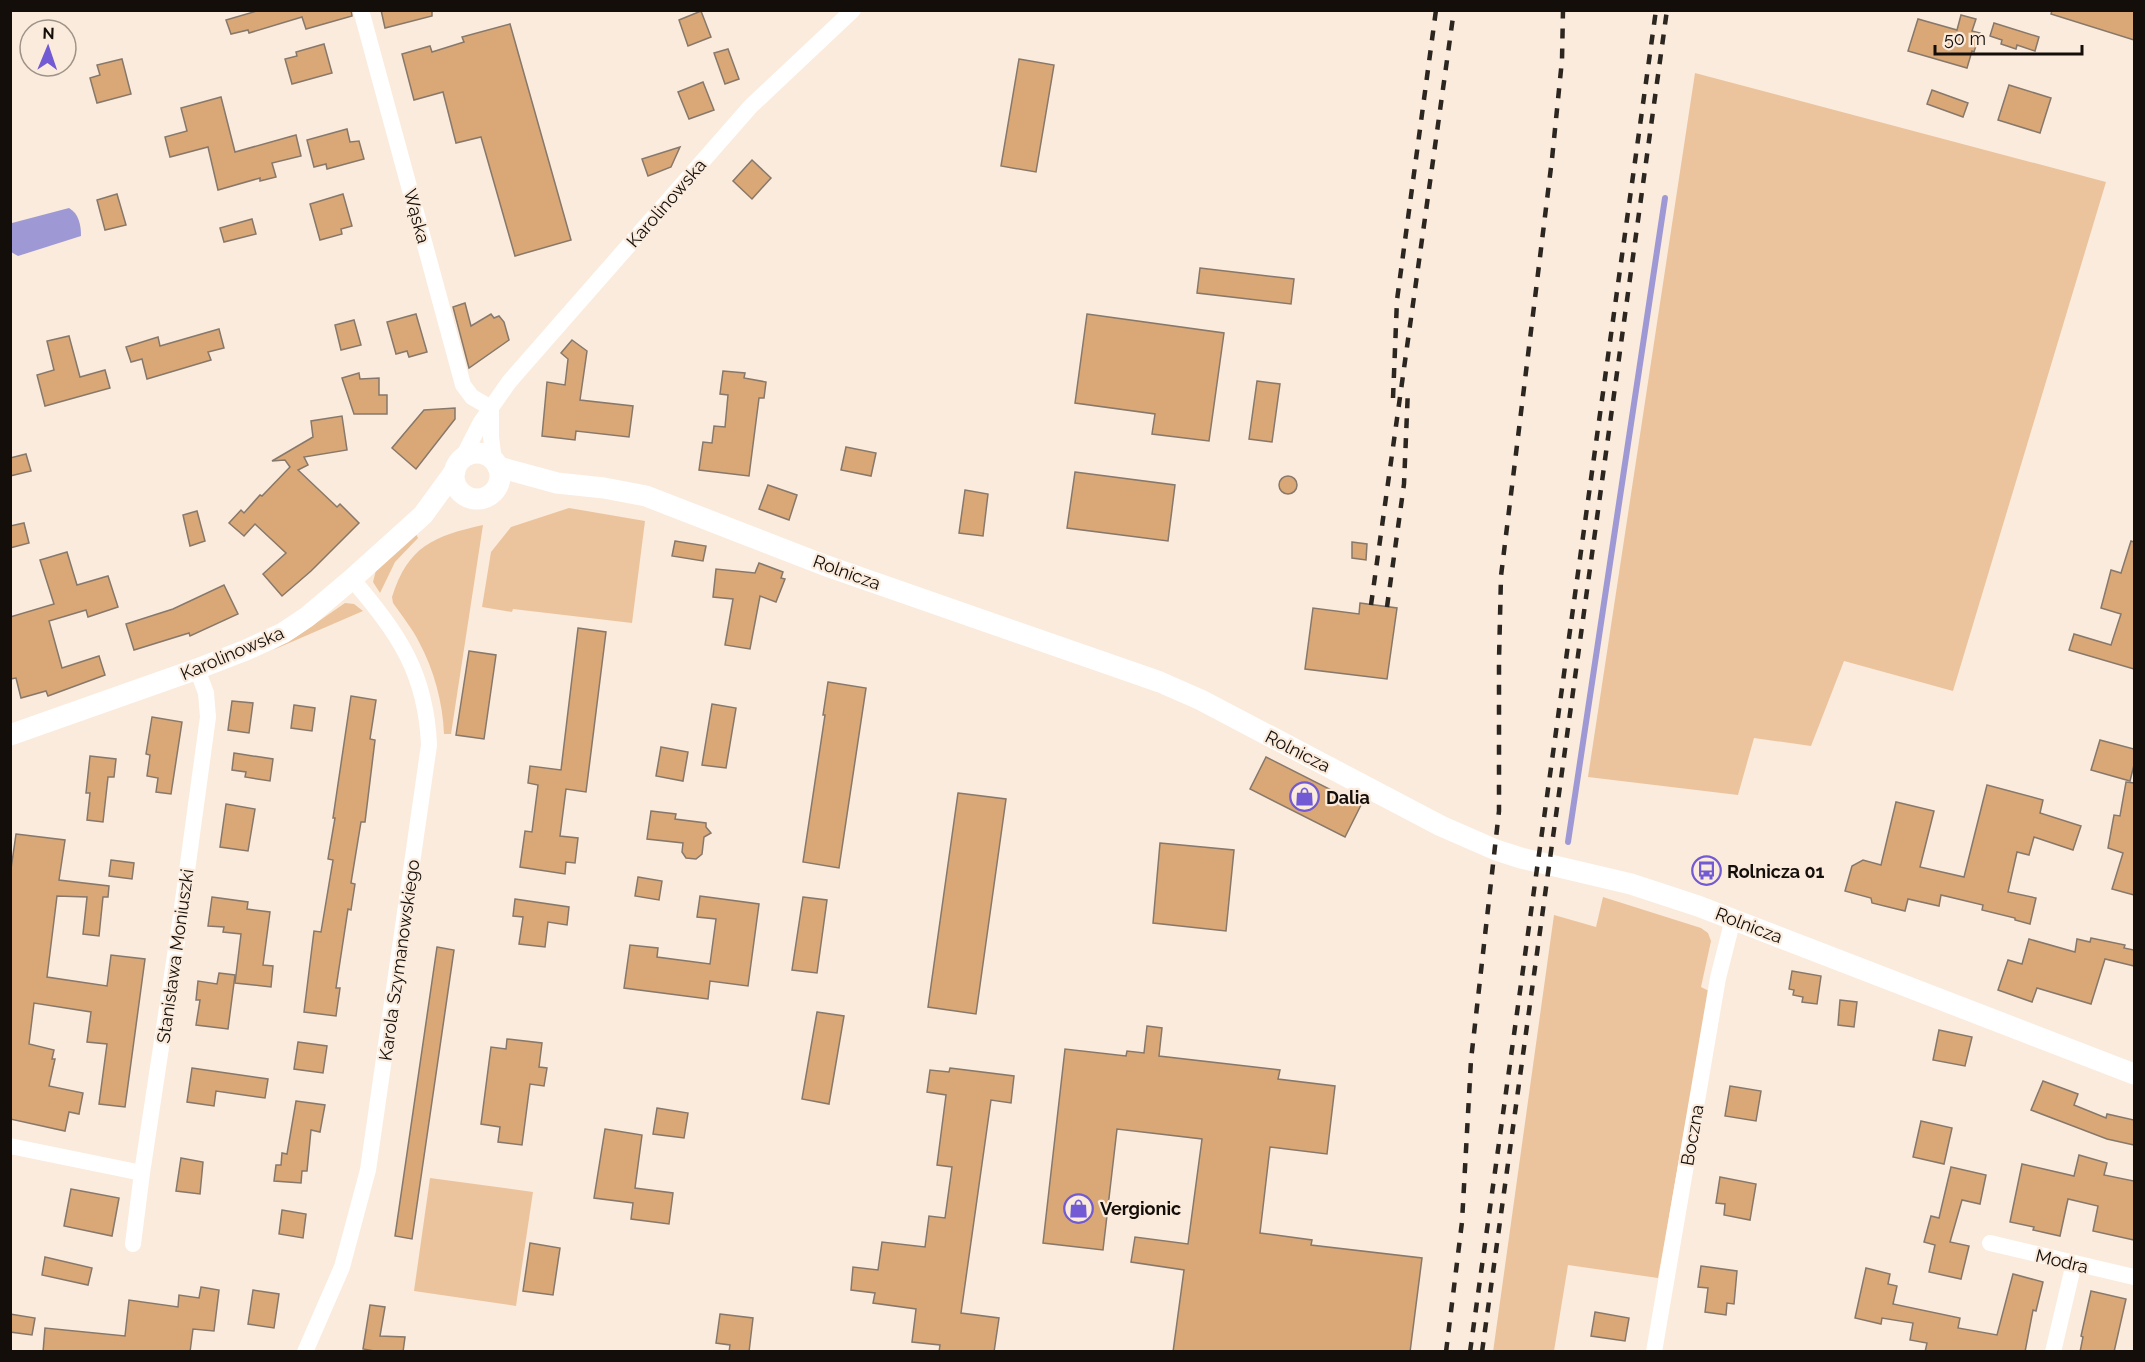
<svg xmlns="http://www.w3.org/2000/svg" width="2145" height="1362" font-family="Raleway,sans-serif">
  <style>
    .green { fill: #ebc49e }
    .water { fill: #9e99d5 }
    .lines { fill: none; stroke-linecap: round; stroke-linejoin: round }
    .stream { stroke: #9e99d5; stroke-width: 6 }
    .building { fill: #d9a876; stroke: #87786b; stroke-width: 1.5 }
    .minor { stroke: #fff; stroke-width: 16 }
    .tertiary { stroke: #fff; stroke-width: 21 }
    .rail { stroke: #2c2620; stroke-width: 4.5; stroke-dasharray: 10 10; stroke-linecap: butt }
    .labels { text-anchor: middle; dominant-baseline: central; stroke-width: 4.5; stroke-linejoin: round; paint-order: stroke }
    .street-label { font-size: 18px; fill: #130e09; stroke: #fbebdc }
    .poi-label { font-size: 18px; font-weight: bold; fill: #130e09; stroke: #fbebdc; text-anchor: start }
  </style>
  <rect width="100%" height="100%" fill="#fbebdc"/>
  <g class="green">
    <polygon points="1695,73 2106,182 1953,691 1844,661 1811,746 1754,738 1738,795 1588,777"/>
    <polygon points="569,508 645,521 632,623 513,609 512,612 482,607 491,552 511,527"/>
    <path d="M483 525 451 734H444C443 703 434 670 419 642 412 628 402 616 393 603L392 597C408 546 434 536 483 525Z"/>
    <polygon points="416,534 418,538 395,562 380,593 373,582 376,570"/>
    <polygon points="345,603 354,604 363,611 273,650 296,637"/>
    <polygon points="1603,897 1701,928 1708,933 1711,941 1701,987 1709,991 1658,1278 1568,1265 1554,1351 1493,1352 1554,915 1596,927"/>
    <polygon points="430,1178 533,1192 516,1306 414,1291"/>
  </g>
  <path class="water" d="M69 208C79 214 81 225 81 236L18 256 11 252V225L12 223Z"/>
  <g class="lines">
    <polyline class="stream" points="1568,842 1665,198"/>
  </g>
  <g class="building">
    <polygon points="260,10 351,10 352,16 306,29 302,17 249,33 248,30 231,34 226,20"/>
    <polygon points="381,10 432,10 432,16 385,28"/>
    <polygon points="2052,10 2134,10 2134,40 2051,14"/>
    <polygon points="701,11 711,37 688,46 679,20"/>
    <polygon points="1961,15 1976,19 1972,31 1980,33 1974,52 1972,51 1967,68 1908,51 1918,19 1957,30"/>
    <polygon points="1994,23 2039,37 2035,51 2017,45 2016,49 2001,44 2002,40 1990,36"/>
    <polygon points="510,24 571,240 515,256 481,137 456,143 443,92 414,100 402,54 430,46 432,52 464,42 462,37"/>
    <polygon points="324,44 332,73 292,84 285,59 297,56 296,52"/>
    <polygon points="728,49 739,79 725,84 714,53"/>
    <polygon points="122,59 131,94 97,103 90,78 100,75 97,65"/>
    <polygon points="1019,59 1054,65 1036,172 1001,166"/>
    <polygon points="703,82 714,110 689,119 678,92"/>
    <polygon points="2009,85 2051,98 2040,133 1998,120"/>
    <polygon points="1932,90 1968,103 1963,117 1927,104"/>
    <polygon points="221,97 235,152 296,135 301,156 272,163 276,177 260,181 260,178 218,190 208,147 170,157 165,137 187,131 181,108"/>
    <polygon points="347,129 350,142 359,141 364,159 327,169 326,164 314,167 307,140"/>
    <polygon points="680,147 671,167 648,176 642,159"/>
    <polygon points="752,160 771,178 752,199 733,181"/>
    <polygon points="117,194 126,225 105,230 97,200"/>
    <polygon points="343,194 352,226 341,229 342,234 320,240 310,204"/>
    <polygon points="252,219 256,234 224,242 220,228"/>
    <polygon points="1200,268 1294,279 1291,304 1197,293"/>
    <polygon points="465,303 471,326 491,314 494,318 499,316 504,322 509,340 469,368 453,307"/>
    <polygon points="416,314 427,352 409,357 407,351 396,354 387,322"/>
    <polygon points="1087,314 1224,333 1209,441 1152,434 1155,414 1075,403"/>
    <polygon points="354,320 361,345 341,350 335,325"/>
    <polygon points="219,329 224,348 208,352 211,360 147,379 142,359 131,362 126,347 158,337 160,346"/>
    <polygon points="69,336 80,377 105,370 110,388 45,406 37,375 54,370 47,341"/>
    <polygon points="572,340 587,351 580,400 633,406 629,437 576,431 575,440 542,436 547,382 565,385 568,359 561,353"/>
    <polygon points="723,371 745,373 744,378 766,382 764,398 759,398 749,476 699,470 703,442 712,443 714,426 725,427 728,395 720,394"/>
    <polygon points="359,373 360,379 379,378 379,395 387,395 387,414 354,414 342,378"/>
    <polygon points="1257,381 1280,384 1272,442 1249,439"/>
    <polygon points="455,408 455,419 416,469 392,448 424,410"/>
    <polygon points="342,416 347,450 304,457 308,465 298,470 337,507 340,504 359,523 311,571 282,596 263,574 286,553 255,524 244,536 229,523 241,510 244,513 260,495 262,496 290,467 285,460 272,461 313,437 311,421"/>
    <polygon points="846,447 876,453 871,476 841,470"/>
    <polygon points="26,454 31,471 10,476 10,458"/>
    <polygon points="1075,472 1175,485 1168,541 1067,528"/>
    <circle cx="1288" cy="485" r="9"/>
    <polygon points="768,485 797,495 789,520 759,509"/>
    <polygon points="965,490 988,494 983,536 959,533"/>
    <polygon points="197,511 205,541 190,546 183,515"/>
    <polygon points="24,523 29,543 10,548 10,526"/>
    <polygon points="675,541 706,546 703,561 672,556"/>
    <polygon points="2131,541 2134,542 2134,669 2069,650 2074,634 2111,645 2121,614 2101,608 2111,570 2121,573"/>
    <polygon points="1352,542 1367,544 1366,560 1352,558"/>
    <polygon points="67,552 77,585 108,576 118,607 88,617 86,610 49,621 62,668 99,656 105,675 48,696 46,691 21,698 16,678 10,679 10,617 54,604 40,560"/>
    <polygon points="759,563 783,572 781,578 785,579 776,602 760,596 750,649 725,645 733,599 713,597 716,569 755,573"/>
    <polygon points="224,585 238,614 190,636 189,633 134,650 126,624 173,609"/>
    <polygon points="1360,603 1397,608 1387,679 1305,669 1313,608 1359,614"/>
    <polygon points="578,628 606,632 586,792 566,789 560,836 578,838 575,863 566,862 565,874 520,867 525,831 532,832 538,785 528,783 530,766 561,770"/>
    <polygon points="469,651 496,655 484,739 456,735"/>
    <polygon points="828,682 866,688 839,868 803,862 825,715 823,715"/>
    <polygon points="351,696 376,700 370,739 375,740 365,822 361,822 351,883 355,884 351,910 348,909 336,988 340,988 336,1016 304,1012 314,931 321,932 333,860 328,859 335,818 333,818"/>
    <polygon points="232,701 253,703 249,733 228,730"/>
    <polygon points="712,704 736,708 726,768 702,765"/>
    <polygon points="294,705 315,708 312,731 291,728"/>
    <polygon points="152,717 182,722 171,794 156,792 158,778 147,776 150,755 146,754"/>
    <polygon points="2100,740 2134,749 2134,765 2130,781 2091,770"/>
    <polygon points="661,747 688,752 683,781 656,776"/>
    <polygon points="234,753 273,759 270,781 245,777 246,772 232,770"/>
    <polygon points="90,756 116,759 114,777 108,777 103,822 87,820 90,793 86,793"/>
    <polygon points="1266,757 1361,805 1345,837 1250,789"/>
    <polygon points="2126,782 2134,783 2134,895 2112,889 2123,853 2108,848 2114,815 2120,816"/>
    <polygon points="1987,785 2043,800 2040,813 2081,826 2073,850 2034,837 2029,855 2017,852 2008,892 2036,898 2030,924 2015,920 2015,918 1982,910 1983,905 1941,895 1939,906 1908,899 1905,911 1872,903 1871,898 1845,891 1852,866 1863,860 1881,865 1896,802 1934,811 1920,867 1964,877"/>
    <polygon points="958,793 1006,799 976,1014 928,1007"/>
    <polygon points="226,804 255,809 248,851 220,847"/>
    <polygon points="651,811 676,814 675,819 706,823 706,827 711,833 704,837 702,854 696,859 686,858 682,852 683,843 647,839"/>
    <polygon points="16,834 65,840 59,880 109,886 108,897 103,897 99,936 83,934 87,897 57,896 47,977 107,986 111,955 145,959 125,1107 99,1104 107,1044 87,1042 91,1012 34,1003 29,1044 54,1050 52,1059 55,1059 49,1086 83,1093 79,1114 69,1112 65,1131 10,1119 10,876"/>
    <polygon points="1160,843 1234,850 1226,931 1153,923"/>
    <polygon points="111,860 134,863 132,879 109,876"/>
    <polygon points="638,877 662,881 659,900 635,896"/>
    <polygon points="700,896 759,904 748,986 710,981 708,999 624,988 630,945 658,948 657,957 710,964 716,919 697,917"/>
    <polygon points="212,897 248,902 247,909 270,912 263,965 273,966 271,987 235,983 241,934 223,932 224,927 208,926"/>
    <polygon points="803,897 827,900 817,973 792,970"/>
    <polygon points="515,899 569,907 567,925 548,922 545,947 519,944 523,917 513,916"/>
    <polygon points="2091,938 2125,945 2124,948 2134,950 2134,966 2105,959 2091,1004 2037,988 2032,1002 1998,990 2008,960 2022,964 2029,939 2075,952 2077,939 2090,942"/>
    <polygon points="437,947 454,950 412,1239 395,1236"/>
    <polygon points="1792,971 1821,976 1817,1004 1802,1002 1803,997 1793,995 1794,990 1789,989"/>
    <polygon points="219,973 235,975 228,1029 196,1025 200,1000 196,1000 198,981 217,984"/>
    <polygon points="1840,1000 1857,1002 1854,1027 1838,1025"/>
    <polygon points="817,1012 844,1016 829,1104 802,1099"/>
    <polygon points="1147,1026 1162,1028 1159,1056 1280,1070 1278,1079 1335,1086 1327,1154 1270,1147 1260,1233 1312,1240 1311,1245 1422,1258 1410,1352 1173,1352 1184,1270 1131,1262 1135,1237 1188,1244 1202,1139 1117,1129 1103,1250 1043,1243 1065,1049 1126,1056 1127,1051 1144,1053"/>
    <polygon points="1939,1030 1972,1037 1965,1066 1933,1060"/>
    <polygon points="507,1039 542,1043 539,1067 547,1068 544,1086 530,1084 522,1145 498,1142 500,1127 481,1124 491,1047 506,1049"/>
    <polygon points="298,1042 327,1046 323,1073 294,1069"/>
    <polygon points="192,1068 268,1079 265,1098 216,1091 214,1106 187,1102"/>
    <polygon points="950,1068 1014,1076 1011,1103 991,1100 961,1313 999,1318 994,1352 939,1352 940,1345 912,1342 916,1309 873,1303 875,1293 851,1290 853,1267 878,1270 882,1242 925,1247 929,1216 945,1218 952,1167 937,1165 946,1095 927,1092 930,1070 949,1072"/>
    <polygon points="2043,1081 2078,1094 2074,1105 2106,1118 2107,1114 2134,1120 2134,1145 2107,1139 2031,1110"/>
    <polygon points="1730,1086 1761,1091 1756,1121 1725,1116"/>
    <polygon points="296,1101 325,1105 320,1132 311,1130 307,1171 302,1171 301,1183 274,1181 276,1165 281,1165 282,1153 287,1154"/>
    <polygon points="657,1108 688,1113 684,1138 653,1134"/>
    <polygon points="1921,1121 1952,1128 1944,1164 1913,1157"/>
    <polygon points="605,1129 642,1135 635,1188 673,1193 669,1224 631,1219 633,1203 594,1198"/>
    <polygon points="2079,1155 2107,1163 2104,1175 2134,1181 2134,1240 2093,1231 2098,1206 2068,1199 2060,1236 2033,1230 2034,1227 2010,1222 2022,1164 2074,1176"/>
    <polygon points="181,1158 203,1162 200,1194 176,1191"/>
    <polygon points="1951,1167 1986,1175 1980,1204 1962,1200 1950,1242 1969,1246 1961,1279 1929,1272 1935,1245 1924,1242 1931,1216 1939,1218"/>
    <polygon points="1720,1177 1756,1184 1750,1220 1724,1215 1725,1204 1716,1203"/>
    <polygon points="71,1189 119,1198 112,1236 64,1226"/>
    <polygon points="282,1210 306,1214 303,1238 279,1234"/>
    <polygon points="530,1243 560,1248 553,1295 523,1291"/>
    <polygon points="45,1257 92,1268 88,1285 42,1275"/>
    <polygon points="1701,1266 1737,1271 1734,1304 1727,1303 1726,1315 1705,1312 1708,1288 1698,1287"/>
    <polygon points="1866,1268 1890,1274 1888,1284 1897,1286 1893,1304 1960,1318 1958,1328 1997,1335 2013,1274 2043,1282 2036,1311 2033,1310 2025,1352 1925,1352 1927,1343 1910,1340 1913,1323 1882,1318 1881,1324 1855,1318"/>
    <polygon points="201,1287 219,1290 214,1331 193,1329 190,1352 43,1352 45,1328 125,1336 129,1300 178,1307 179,1295 199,1298"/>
    <polygon points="253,1290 279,1294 274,1328 248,1324"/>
    <polygon points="2091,1291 2126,1299 2114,1352 2080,1352 2083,1337 2081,1336"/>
    <polygon points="370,1305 385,1307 380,1336 405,1337 403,1352 380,1352 363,1349"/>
    <polygon points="1595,1312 1629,1318 1625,1341 1591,1336"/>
    <polygon points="10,1314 35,1318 32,1335 10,1332"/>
    <polygon points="720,1314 753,1318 749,1352 729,1352 730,1345 716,1343"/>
  </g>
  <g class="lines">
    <g class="minor">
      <polyline points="361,10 463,385 472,397 491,408"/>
      <polyline points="491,408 491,437 494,461"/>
      <polyline points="462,459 481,422 509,382 551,334 751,106 853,10"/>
      <polyline points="10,1146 142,1173"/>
      <polyline points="1990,1243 2134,1277"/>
      <polyline points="133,1244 142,1173 180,922 208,717 206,693 197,669"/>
      <path d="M305 1352 342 1267 368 1170 429 745C426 672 398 633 352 579"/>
      <polyline points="1654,1352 1718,978 1733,919"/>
      <polyline points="2053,1352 2074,1263"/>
    </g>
    <g class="tertiary">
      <circle cx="477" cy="476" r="23"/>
      <polyline points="498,467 557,483 604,488 646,496 824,565 1160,682 1201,700 1441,826 1496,850 1521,858 1631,884 1698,906 2134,1074"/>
      <polyline points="10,735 197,669 246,650 283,633 307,617 352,579 423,515 455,471"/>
    </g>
    <g class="rail">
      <polyline points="1393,398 1397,300 1436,10"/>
      <polyline points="1371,605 1454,10"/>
      <polyline points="1387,607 1404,484 1408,389"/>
      <polyline points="1446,1352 1462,1222 1471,1060 1499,811 1499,660 1501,576 1552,159 1562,60 1563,10"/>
      <polyline points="1470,1352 1656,10"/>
      <polyline points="1482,1352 1667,10"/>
    </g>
  </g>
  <defs>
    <symbol id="shop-ring" viewBox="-11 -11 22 22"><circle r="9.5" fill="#fbebdc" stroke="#715ad4" stroke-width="1.5"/><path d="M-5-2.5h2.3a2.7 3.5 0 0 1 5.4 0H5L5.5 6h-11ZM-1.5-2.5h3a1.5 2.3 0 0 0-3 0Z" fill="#715ad4"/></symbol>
    <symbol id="bus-ring" viewBox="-11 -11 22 22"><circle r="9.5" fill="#fbebdc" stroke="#715ad4" stroke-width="1.5"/><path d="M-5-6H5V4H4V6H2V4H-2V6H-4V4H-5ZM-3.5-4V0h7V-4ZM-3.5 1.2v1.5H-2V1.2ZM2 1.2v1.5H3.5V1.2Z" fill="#715ad4"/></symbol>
  </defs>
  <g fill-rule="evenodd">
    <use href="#shop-ring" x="1288" y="780" width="33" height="33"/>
    <use href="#bus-ring" x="1690" y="854" width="33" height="33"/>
    <use href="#shop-ring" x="1062" y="1192" width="33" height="33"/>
  </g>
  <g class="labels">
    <g class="street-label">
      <text transform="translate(666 203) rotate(-49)">Karolinowska</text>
      <text transform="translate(417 216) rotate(75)">Wąska</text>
      <text transform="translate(847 572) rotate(20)">Rolnicza</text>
      <text transform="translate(232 653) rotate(-23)">Karolinowska</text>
      <text transform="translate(1298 751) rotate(27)">Rolnicza</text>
      <text transform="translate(1749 925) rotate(21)">Rolnicza</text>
      <text transform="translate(175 956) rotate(-82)">Stanisława Moniuszki</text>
      <text transform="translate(399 960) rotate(-82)">Karola Szymanowskiego</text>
      <text transform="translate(1692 1135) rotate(-80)">Boczna</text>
      <text transform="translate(2062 1261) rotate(13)">Modra</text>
    </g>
    <g class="poi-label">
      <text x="1326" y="797">Dalia</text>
      <text x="1727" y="871">Rolnicza 01</text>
      <text x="1100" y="1208">Vergionic</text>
    </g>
  </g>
  <rect width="2145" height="1362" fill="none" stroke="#130e09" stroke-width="24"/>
  <g transform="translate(48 48) rotate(2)"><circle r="28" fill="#fbebdc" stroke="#9e9388" stroke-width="1.5"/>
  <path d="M0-4.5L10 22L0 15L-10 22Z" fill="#715ad4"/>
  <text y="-9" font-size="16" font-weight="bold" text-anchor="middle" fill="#130e09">N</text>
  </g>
  <path d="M1935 45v9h147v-9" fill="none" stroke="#130e09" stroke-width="3"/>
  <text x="1944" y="45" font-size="18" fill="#130e09" stroke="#fbebdc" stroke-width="4.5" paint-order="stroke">50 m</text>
</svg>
